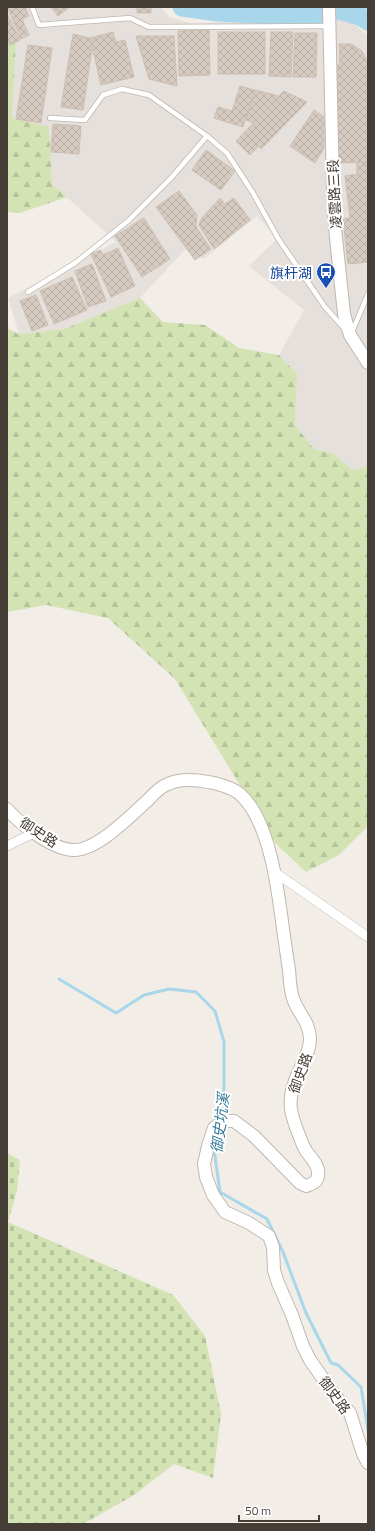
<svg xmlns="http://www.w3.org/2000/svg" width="375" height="1531" font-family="'Titillium Web','Noto Sans TC',sans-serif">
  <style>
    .industrial { fill: #e5e0dc }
    .forest { fill: url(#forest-firs) }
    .cemetery { fill: url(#cemetery-stones) }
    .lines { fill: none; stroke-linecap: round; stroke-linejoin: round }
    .stream { stroke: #a8d6ea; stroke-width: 3 }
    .river { stroke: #a8d6ea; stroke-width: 19 }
    .building { fill: url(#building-cross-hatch); stroke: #cdbfb1 }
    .service-casing { stroke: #c0b7ae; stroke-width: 6 }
    .minor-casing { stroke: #c0b7ae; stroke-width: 10 }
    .tertiary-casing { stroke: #c0b7ae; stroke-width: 14 }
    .service { stroke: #fff; stroke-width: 4.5 }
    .minor { stroke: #fff; stroke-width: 9 }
    .tertiary { stroke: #fff; stroke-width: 12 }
    .labels { text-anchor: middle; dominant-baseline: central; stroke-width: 4; stroke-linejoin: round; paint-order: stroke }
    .street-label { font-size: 14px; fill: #453e37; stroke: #fff }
    .transit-label { font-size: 14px; fill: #164399; stroke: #fff; text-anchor: end }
    .water-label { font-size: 15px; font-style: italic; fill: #347999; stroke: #fff }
  </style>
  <defs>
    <pattern id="forest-firs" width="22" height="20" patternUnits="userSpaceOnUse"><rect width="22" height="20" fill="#d3e3b3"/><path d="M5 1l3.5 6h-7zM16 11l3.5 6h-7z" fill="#b6c49b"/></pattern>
    <pattern id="cemetery-stones" width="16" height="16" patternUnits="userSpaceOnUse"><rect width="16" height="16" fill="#d3e3b3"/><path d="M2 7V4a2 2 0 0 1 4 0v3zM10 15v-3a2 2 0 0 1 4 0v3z" fill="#b6c49b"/></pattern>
    <pattern id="building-cross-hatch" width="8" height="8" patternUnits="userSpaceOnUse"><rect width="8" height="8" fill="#d6cbc1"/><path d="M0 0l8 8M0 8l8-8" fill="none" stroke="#b9afa6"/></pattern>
  </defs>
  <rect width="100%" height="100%" fill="#f2eee7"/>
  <polygon class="industrial" points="7,7 161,7 169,17 190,23 348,19 367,35 368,37 368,466 352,470 334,454 314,449 295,425 297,374 279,355 304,310 249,266 277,239 257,216 204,259 185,250 140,298 64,329 19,334 8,298 116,242 52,184 49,127 12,118 16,37 7,39"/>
  <g class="forest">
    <polygon points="16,37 12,118 49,127 52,184 67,197 20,213 7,212 7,39"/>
    <polygon points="140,298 163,322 205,325 239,348 279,355 297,374 295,425 314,449 334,454 352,470 368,466 368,826 339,855 306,872 276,844 175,679 108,618 46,605 7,612 7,328 19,334 64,329"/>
  </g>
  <polygon class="cemetery" points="7,1153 20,1160 17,1191 8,1222 173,1295 205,1336 221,1414 213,1478 174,1464 134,1495 83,1524 7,1524"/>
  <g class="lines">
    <g class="stream">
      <polyline points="59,979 116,1013 144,995 169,989 196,992 215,1011 224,1042 224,1089 219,1119"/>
      <polyline points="216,1140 214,1149 220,1192 267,1219 283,1252 306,1313 331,1363 338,1365 361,1387 368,1430"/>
    </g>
    <polyline class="river" points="182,7 218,12 257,14 311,15 339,10 362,17 368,21"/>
  </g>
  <g class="building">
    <polygon points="7,7 25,7 29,16 22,19 29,35 21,39"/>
    <polygon points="51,7 70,7 58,16"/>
    <rect x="137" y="7" width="14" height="6"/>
    <polygon points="7,13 20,40 10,45 7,38"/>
    <polygon points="209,30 210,75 179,76 178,31"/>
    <polygon points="113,32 116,42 125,40 134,77 101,85 90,38"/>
    <rect x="218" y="32" width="47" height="42"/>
    <polygon points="271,32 293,32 291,77 269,76"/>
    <polygon points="295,33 317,33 316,77 293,77"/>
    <polygon points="73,34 90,38 92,49 83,110 61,107"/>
    <polygon points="136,36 174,36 177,86 149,79"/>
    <polygon points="339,44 351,44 362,51 368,63 368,162 338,163 336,65 340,65"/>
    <polygon points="28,45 52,48 41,123 16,119"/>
    <polygon points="240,86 255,90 243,127 214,118 218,107 232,111"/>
    <polygon points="255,90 279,96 253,123 246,120"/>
    <polygon points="284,91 307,102 261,149 259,146 250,155 236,141"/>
    <polygon points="314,110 324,117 324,148 315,163 290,146"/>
    <polygon points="53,124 81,126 79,154 51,152"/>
    <polygon points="206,150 235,171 221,190 192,170"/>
    <polygon points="357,162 368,162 368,262 348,264 343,219 350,218 345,176 357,174"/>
    <polygon points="179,191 197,215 196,227 211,249 195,260 156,207"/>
    <polygon points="220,198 225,204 234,198 250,220 214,249 199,225 201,219"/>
    <polygon points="144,218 170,259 142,277 115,236"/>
    <polygon points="118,248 135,286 111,297 91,254 100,250 103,255"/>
    <polygon points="92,264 106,301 88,307 75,271"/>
    <polygon points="72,277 87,310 54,324 40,291"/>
    <polygon points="36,295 48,325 32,331 20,301"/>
  </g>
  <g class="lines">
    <defs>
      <g id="service">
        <polyline points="32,7 39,25 130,18 149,27 329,26"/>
        <polyline points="50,118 85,120 103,95 122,89 149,95 207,136 227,153 253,193 279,240 325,307 344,328"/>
        <polyline points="28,292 75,263 128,221 172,177 207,136"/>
        <polyline points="352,332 368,294"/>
      </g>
      <g id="minor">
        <polyline points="7,846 34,833"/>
        <polyline points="273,871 368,937"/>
      </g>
      <g id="tertiary">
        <polyline points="329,7 333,189 335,228 344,314 350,335 368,363"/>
        <path d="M7 809C20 824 53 850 74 850 98 850 131 815 148 800 153 795 158 789 164 786 177 778 193 779 208 782 216 783 233 788 240 794 270 821 278 890 283 929 285 942 287 956 289 970 290 980 290 992 294 1001 299 1014 310 1023 310 1039 310 1053 301 1065 296 1078 287 1101 290 1113 299 1135 301 1140 303 1146 306 1151 311 1158 320 1166 318 1175 318 1182 312 1184 306 1186L300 1183 254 1136 234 1121H223L214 1128 208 1146 204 1164 206 1177 213 1195 225 1212 249 1223 269 1236 273 1247 274 1270 278 1283 292 1315 303 1346 310 1360 333 1393 350 1413 363 1454 368 1463"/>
      </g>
    </defs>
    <use href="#service" class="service-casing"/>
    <use href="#minor" class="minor-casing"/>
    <use href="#tertiary" class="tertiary-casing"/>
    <use href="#service" class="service"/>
    <use href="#minor" class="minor"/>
    <use href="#tertiary" class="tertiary"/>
  </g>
  <defs>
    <symbol id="bus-pin" viewBox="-11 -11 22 30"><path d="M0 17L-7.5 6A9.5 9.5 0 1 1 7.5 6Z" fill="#1a4fb4" stroke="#fff"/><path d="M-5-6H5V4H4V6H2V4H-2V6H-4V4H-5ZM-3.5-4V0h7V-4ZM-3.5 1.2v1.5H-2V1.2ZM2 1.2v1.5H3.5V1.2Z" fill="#fff"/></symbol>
  </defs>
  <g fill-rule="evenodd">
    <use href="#bus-pin" x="315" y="261" width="22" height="30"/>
  </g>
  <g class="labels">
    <g class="street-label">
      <text transform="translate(334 194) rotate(-93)">凌雲路三段</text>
      <text transform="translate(39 832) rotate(33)">御史路</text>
      <text transform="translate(300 1073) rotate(-70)">御史路</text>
      <text transform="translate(335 1395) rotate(54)">御史路</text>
    </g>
    <g class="transit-label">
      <text x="312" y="272">旗杆湖</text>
    </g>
    <g class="water-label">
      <text transform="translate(220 1123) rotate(-83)">御史坑溪</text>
    </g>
  </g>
  <rect width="375" height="1531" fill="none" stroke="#453e37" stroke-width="16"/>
  <path d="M239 1515v6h80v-6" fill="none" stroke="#453e37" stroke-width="2"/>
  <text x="245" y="1515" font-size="12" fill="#453e37" stroke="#ffffff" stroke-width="3" paint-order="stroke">50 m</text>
</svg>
